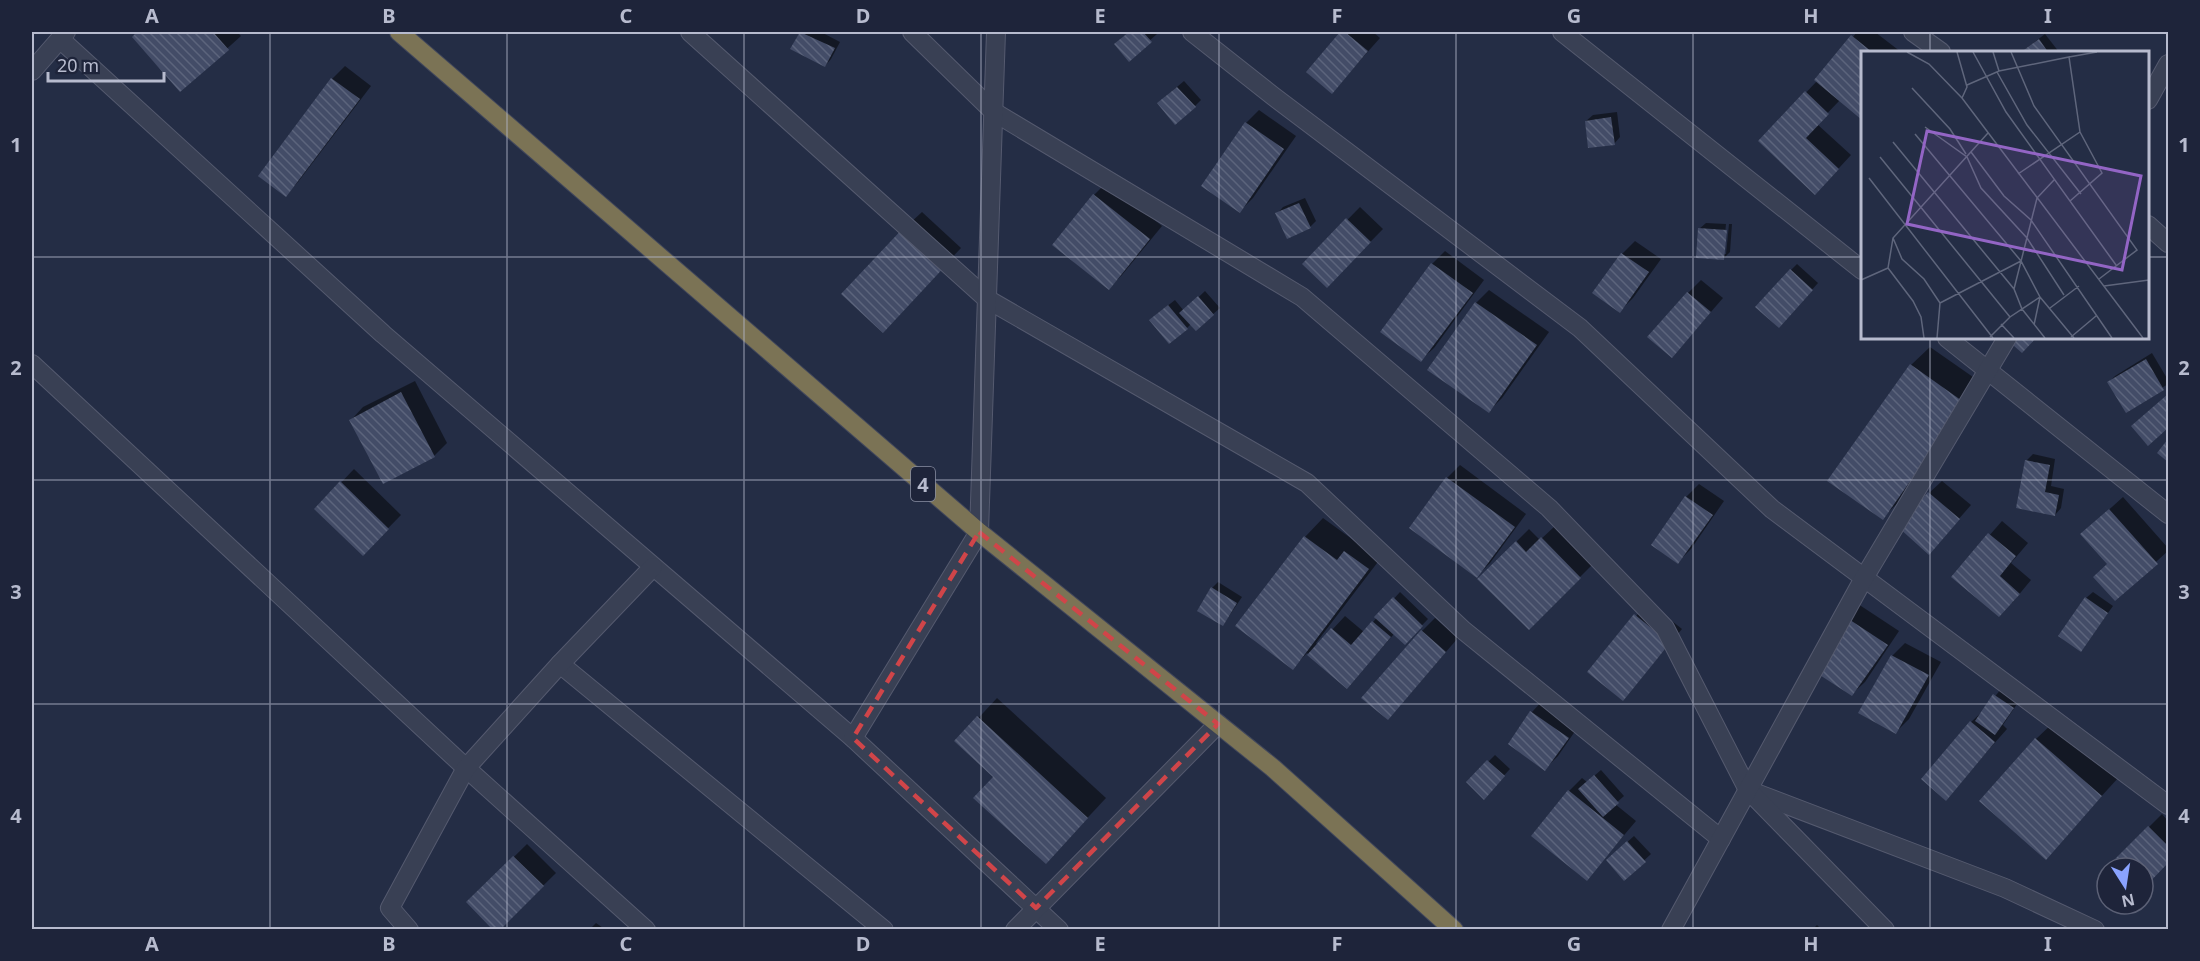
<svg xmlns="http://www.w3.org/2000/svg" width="2200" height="961" viewBox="0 0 2200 961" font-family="'Noto Sans',sans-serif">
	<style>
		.shadow { fill: #0007 }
		.building { fill: url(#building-back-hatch) }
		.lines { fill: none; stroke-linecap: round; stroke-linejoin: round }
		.minor-casing { stroke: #555a6f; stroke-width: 20 }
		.highway-casing { stroke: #41475c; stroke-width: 20 }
		.minor { stroke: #394054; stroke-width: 18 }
		.highway { stroke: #7b7355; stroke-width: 18 }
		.marked { fill: none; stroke: #d04549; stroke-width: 4.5; stroke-dasharray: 12 8; stroke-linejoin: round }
		.grid { fill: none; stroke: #b7bbce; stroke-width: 1.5; stroke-opacity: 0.55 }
		.labels { text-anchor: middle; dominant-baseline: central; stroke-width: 5; stroke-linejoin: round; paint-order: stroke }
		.shield { fill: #1e243a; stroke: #898ea2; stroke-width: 1.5 }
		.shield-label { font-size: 20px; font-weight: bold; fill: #b7bbce }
		.inset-road { fill: none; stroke: #5f667c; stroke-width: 1.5 }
		.view { fill: #9365c5; fill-opacity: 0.15; stroke: #9365c5; stroke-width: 3 }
		.inset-edge { fill: none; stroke: #b7bbce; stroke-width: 3 }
		.neatline { fill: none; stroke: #b7bbce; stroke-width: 2 }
		.grid-label { font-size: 20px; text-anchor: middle; font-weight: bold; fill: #b7bbce }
	</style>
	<defs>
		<pattern id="building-back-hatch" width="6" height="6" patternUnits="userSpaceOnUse" patternTransform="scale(1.5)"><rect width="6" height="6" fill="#434c67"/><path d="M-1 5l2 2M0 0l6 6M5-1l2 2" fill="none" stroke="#5c647c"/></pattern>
	</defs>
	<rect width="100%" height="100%" fill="#242d45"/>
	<g class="shadow">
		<path d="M139,32H237L241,36L181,90L134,37Z"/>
		<path d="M802,32H821L840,42L831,59L825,66L792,49Z"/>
		<path d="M1130,32H1154L1157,34L1129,59L1122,38Z"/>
		<path d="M1342,32H1373L1380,38L1332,92L1308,71Z"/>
		<path d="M1857,32H1875L1901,52H1862V118L1840,100L1817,124L1851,155L1828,180L1760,141L1817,81Z"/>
		<path d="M2045,34L2059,52H2022L2024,50Z"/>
		<path d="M345,66L371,86L298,182L286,195L332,79Z"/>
		<path d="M1184,81L1201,100L1195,106L1165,97Z"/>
		<path d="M1259,110L1296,136L1253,198L1240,211L1246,123Z"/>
		<path d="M1617,112L1620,137L1614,144L1586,121L1593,115Z"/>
		<path d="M1107,182L1162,226L1122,275L1109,288L1054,245L1094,195Z"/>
		<path d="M1305,198L1316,221L1310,227L1277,214L1283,207Z"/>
		<path d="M1360,207L1383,229L1327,286L1304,264Z"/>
		<path d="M922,212L961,248L895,318L909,224Z"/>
		<path d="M1706,223L1726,224L1723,254H1726L1729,224H1732L1730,252L1723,259L1699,229Z"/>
		<path d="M1635,241L1661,259L1633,298L1620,311L1594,293L1622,254Z"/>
		<path d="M1445,251L1484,280L1434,348L1421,360L1382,332L1432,264Z"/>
		<path d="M1797,264L1818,283L1785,320L1791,270Z"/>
		<path d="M1701,280L1723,298L1684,343L1688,293Z"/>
		<path d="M1489,290L1549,332L1502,398L1489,411L1476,303Z"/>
		<path d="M1205,291L1220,308L1196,329L1191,324L1187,328L1157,314L1175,300L1184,311Z"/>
		<path d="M1930,347L1983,384L1901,500L1882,518L1911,365Z"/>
		<path d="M2152,353L2168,380V384L2126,411L2109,382L2115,376Z"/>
		<path d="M415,381L447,443L434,456L351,420L363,407Z"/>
		<path d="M2033,454L2055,459L2051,486L2064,489L2061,508L2055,515L2026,461Z"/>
		<path d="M1460,465L1526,514L1490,563L1477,576L1447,478Z"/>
		<path d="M354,469L401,515L363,554L316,509Z"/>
		<path d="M1942,481L1971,505L1929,553V493Z"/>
		<path d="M1699,484L1724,501L1691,549L1678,562L1653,545L1686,497Z"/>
		<path d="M2123,497L2168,548V551L2115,599L2109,564L2082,534Z"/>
		<path d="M1323,518L1356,542L1364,533L1387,550L1316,643L1318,645L1345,616L1364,632L1400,592L1428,619L1405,643L1394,634L1347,687L1307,653L1293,668L1305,537Z"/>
		<path d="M2002,521L2028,543L2011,563L2031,580L2012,603L1953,577Z"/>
		<path d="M1555,526L1593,564L1529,628L1479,579L1529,529L1540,540Z"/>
		<path d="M1218,582L1242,597L1223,625L1212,588Z"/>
		<path d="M2093,592L2113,606L2081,650L2086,598Z"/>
		<path d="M1648,602L1682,629L1623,699L1589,672Z"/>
		<path d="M1855,602L1899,631L1865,682L1852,694L1808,665Z"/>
		<path d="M1435,618L1458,638L1400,705L1422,631Z"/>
		<path d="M1905,643L1941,662L1909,719L1896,732L1892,656Z"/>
		<path d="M2001,689L2019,701L2003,725L2007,729L1946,798L1971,722L1984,710Z"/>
		<path d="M997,698L1106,798L1064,843L957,741Z"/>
		<path d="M1544,699L1580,724L1558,756L1545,769L1532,712Z"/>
		<path d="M2055,721L2119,777L2046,857L2036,739Z"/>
		<path d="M1495,755L1510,769L1484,797L1468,782Z"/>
		<path d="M1601,770L1624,796L1615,804L1636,821L1587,879L1533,836L1569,791L1582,778L1587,782Z"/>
		<path d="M2162,814L2168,821V861L2143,886V868H2123L2115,861Z"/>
		<path d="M1634,836L1651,854L1624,879L1614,854Z"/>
		<path d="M527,844L556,873L498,930L468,902Z"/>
		<path d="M596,923L606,930H589Z"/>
		<path d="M1817,925L1822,930H1812Z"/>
	</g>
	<g class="building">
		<path d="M137,32H213L229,50L180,92L132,37Z"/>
		<path d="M800,32L835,48L825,67L790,49Z"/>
		<path d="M1129,32H1143L1152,42L1129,62L1114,44Z"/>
		<path d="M1340,32H1345L1368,51L1332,94L1306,72Z"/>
		<path d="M1851,35L1872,52H1862V120L1814,80Z"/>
		<path d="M2039,39L2048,52H2021Z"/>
		<path d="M331,78L360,99L286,197L258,176Z"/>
		<path d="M1177,87L1196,107L1175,125L1157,103Z"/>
		<path d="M1805,91L1829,114L1806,138L1839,169L1815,195L1758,141Z"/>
		<path d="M1611,117L1615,145L1588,148L1585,121Z"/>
		<path d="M1245,122L1284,149L1240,213L1201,186Z"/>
		<path d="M1093,194L1150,239L1109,290L1052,245Z"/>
		<path d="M1299,203L1311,228L1287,239L1275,213Z"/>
		<path d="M1346,218L1371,242L1327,288L1302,264Z"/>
		<path d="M908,223L949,262L883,333L841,294Z"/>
		<path d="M1698,228L1727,230L1724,260L1696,258Z"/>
		<path d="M1621,253L1649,272L1620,313L1592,293Z"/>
		<path d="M1431,263L1473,293L1421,362L1380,332Z"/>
		<path d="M1790,269L1813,290L1779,328L1755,307Z"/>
		<path d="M1687,292L1711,312L1672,358L1647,337Z"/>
		<path d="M1198,296L1214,315L1196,331L1179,313Z"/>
		<path d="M1475,302L1537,345L1489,413L1427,370Z"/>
		<path d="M1168,305L1188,329L1169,344L1149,320Z"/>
		<path d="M2005,338H2036L2022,353Z"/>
		<path d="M2146,359L2164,390L2126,413L2107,382Z"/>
		<path d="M1910,364L1965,403L1883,520L1827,481Z"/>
		<path d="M401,392L435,457L383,484L349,420Z"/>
		<path d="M2168,394V428L2148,446L2131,426Z"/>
		<path d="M2168,439V462L2157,453Z"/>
		<path d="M2025,460L2050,465L2045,492L2059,495L2055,516L2016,508Z"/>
		<path d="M1446,477L1515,527L1477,578L1409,528Z"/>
		<path d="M340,481L389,529L363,556L314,509Z"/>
		<path d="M1928,492L1960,519L1929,555L1898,527Z"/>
		<path d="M1685,496L1713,515L1678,564L1651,545Z"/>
		<path d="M2109,509L2158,564L2115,601L2093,577L2107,564L2080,534Z"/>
		<path d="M1988,533L2016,556L2000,576L2020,594L1999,617L1951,577Z"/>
		<path d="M1304,536L1337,560L1344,551L1369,569L1293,670L1235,626Z"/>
		<path d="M1541,537L1581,578L1529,630L1477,579L1516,541L1526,552Z"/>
		<path d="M1211,587L1237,603L1223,626L1197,611Z"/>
		<path d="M1393,597L1423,626L1405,645L1374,617Z"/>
		<path d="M2085,597L2108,613L2081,652L2058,636Z"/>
		<path d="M1634,614L1670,643L1623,701L1587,672Z"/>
		<path d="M1841,614L1888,645L1852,696L1806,666Z"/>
		<path d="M1372,621L1391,637L1347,689L1307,655L1331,628L1351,645Z"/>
		<path d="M1421,630L1446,652L1388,720L1361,698Z"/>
		<path d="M1891,655L1929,675L1896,734L1858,713Z"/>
		<path d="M1993,694L2014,708L1995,735L1975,721Z"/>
		<path d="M1530,711L1569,738L1545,771L1508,744Z"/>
		<path d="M977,716L1088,818L1046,864L973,798L993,777L954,741Z"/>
		<path d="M1970,721L1995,742L1946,801L1921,779Z"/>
		<path d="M2035,738L2102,796L2046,860L1979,801Z"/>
		<path d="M1487,760L1505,776L1484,800L1466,782Z"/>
		<path d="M1594,775L1619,803L1603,817L1578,789Z"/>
		<path d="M1568,790L1624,835L1587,881L1531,836Z"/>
		<path d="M2148,826L2168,846V863L2143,889V868H2121L2113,861Z"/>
		<path d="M1627,841L1646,862L1624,881L1606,860Z"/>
		<path d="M513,856L544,886L500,930H493L466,902Z"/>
	</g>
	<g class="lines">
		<g class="minor-casing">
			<g id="minor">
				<path d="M690,32L987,299L1307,483L1463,630L1721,839"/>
				<path d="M912,32L994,112L1302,297L1549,508L1665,628L1748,790L2005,888L2095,930"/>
				<path d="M1192,32L1273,96L1580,328L1772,509L2168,805"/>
				<path d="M1562,32L1862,270"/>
				<path d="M1913,32L1941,52"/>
				<path d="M60,39L383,334L853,738L1059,930"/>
				<path d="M32,71L66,32"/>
				<path d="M2148,100L2168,64"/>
				<path d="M2148,225L2168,243"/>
				<path d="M1947,338L2168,514"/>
				<path d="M32,364L466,768L646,930"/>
				<path d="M560,664L884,930"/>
				<path d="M853,738L979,532L996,32"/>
				<path d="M1752,794L1885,930"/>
				<path d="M409,930L390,908L466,768L560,664L653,567"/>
				<path d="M1015,930L1218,724"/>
				<path d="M1671,930L1864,578L2007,338"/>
			</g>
		</g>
		<g class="highway-casing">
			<path id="highway" d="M399,32L979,532L1273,768L1454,930"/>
		</g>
		<use href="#minor" class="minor"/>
		<use href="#highway" class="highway"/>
	</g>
	<path class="marked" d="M979,532L1218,724L1036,908L853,738Z"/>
	<path class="grid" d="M270,32V930M507,32V930M744,32V930M981,32V930M1219,32V930M1456,32V930M1693,32V930M1930,32V52M32,257H1862M2148,257H2168M1930,338V930M32,480H2168M32,704H2168"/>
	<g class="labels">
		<rect class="shield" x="911" y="467" width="24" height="34" rx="4.5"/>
		<g class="shield-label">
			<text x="923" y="484">4</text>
		</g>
	</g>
	<g transform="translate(1861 51)">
		<rect width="288" height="288" fill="#242d45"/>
		<path class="inset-road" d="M46,1L68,13L101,47L282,287M96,1L106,36L101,47M112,1L145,61L255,214M132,1L138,20M150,1L173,55L276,199L238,228M208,6L236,1M136,21L166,74L220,143M106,34L138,20L208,6L219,81M51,37L89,78L105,103M64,76L106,106L120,137L166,187L203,244M54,83L160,210L179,246L173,274M32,91L153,238L161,258L184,287M110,101L143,145L170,169L251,287M19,106L149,266M157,123L219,81L241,122L209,150M8,127L132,287M32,187L41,208L63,228L79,252L76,287M0,229L27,217M243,235L288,229M153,238L176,147L193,129M79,252L160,210M189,257L218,235M140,273L153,287M129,286L149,266L179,246L213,287M210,286L235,265M63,287L60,266L52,250L27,217L32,187L127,82"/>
		<path class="view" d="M66,80L280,125L261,219L46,173Z"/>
		<rect width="288" height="288" class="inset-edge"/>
	</g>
	<rect width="2200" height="961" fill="none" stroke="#1e243a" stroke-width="66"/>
	<g transform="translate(2125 886) rotate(168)"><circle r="28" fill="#1e243a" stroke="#5b6075" stroke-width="1.5"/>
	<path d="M0-4.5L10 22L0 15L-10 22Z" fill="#8aa3ff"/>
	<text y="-9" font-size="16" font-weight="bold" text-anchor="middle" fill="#b7bbce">N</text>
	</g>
	<path d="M48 72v9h116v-9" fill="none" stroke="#b7bbce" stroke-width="3"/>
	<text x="57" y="72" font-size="18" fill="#b7bbce" stroke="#1e243a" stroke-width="4.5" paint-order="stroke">20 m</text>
	<rect x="33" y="33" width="2134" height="895" class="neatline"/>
	<g class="grid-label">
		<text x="152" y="23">A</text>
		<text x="389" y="23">B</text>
		<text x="626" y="23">C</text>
		<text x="863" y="23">D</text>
		<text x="1100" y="23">E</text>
		<text x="1337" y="23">F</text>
		<text x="1574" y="23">G</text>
		<text x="1811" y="23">H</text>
		<text x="2048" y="23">I</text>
		<text x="16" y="152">1</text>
		<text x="2184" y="152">1</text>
		<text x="16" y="375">2</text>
		<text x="2184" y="375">2</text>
		<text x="16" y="599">3</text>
		<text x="2184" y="599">3</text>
		<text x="16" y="823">4</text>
		<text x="2184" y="823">4</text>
		<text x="152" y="951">A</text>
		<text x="389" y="951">B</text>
		<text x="626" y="951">C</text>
		<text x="863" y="951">D</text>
		<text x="1100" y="951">E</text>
		<text x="1337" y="951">F</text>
		<text x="1574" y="951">G</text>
		<text x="1811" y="951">H</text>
		<text x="2048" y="951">I</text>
	</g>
</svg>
